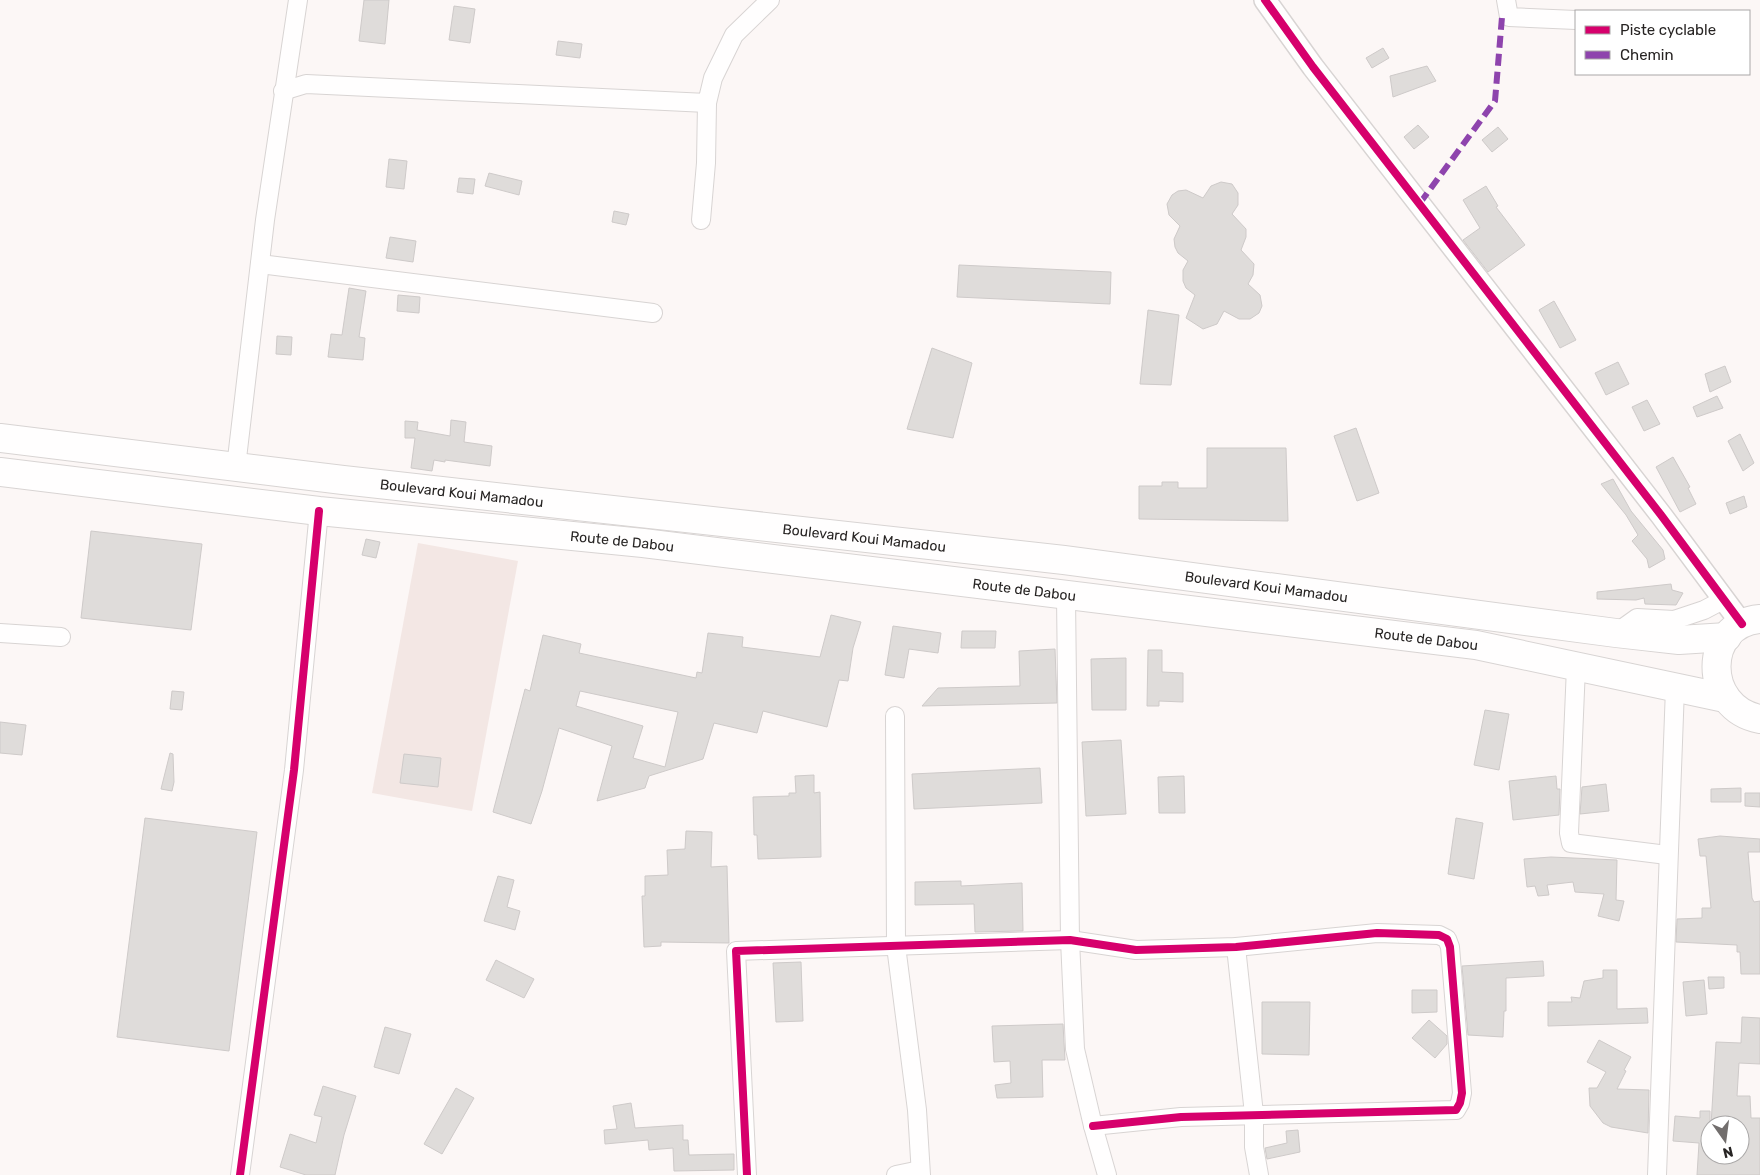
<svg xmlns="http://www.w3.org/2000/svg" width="1760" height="1175" viewBox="0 0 1760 1175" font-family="Rubik,sans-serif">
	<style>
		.built { fill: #f3e7e4 }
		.building { fill: #dfdcda; stroke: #cecac9; fill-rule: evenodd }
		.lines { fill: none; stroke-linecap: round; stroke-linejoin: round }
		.minor-casing { stroke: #d8d4d3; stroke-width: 20 }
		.tertiary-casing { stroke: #d8d4d3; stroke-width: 24 }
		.primary-casing { stroke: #d8d4d3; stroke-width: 30 }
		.minor { stroke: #fffefe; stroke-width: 18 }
		.tertiary { stroke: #fffefe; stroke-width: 21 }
		.primary { stroke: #fffefe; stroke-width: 28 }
		.quiet { stroke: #8e44ad; stroke-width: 6; stroke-dasharray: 12 6; stroke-linecap: butt }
		.cycleway-casing { stroke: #fff; stroke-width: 11 }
		.cycleway { stroke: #d6006c; stroke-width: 8 }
		.labels { text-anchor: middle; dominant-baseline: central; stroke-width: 5; stroke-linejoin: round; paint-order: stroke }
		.street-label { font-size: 14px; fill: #272423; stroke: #fff }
	</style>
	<rect width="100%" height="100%" fill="#fcf7f6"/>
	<path class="built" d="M418,543L518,561L472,811L372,793Z"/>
	<g class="building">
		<path d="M364,0H389L385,44L359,41Z"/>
		<path d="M454,6L475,9L470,43L449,40Z"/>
		<path d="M558,41L582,44L580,58L556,55Z"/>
		<path d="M1383,48L1389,58L1372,68L1366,58Z"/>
		<path d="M1427,66L1436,81L1393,97L1390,76Z"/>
		<path d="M1418,125L1429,137L1414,149L1404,137Z"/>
		<path d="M1498,127L1508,139L1492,152L1482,140Z"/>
		<path d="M389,159L407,161L404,189L386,187Z"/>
		<path d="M489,173L522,181L519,195L485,186Z"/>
		<path d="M459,178L475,179L473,194L457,192Z"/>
		<path d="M1221,182L1232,184L1238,193V205L1232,214L1246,229V237L1241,250L1254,264L1253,275L1248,284L1260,295L1262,306L1259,313L1250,319H1239L1224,311L1217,324L1203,329L1186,318L1195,295L1186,288L1183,281V270L1188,261L1178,253L1175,247L1174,239L1180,226L1169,215L1167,204L1172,195L1178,191L1186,190L1203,198L1211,186Z"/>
		<path d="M1486,186L1498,206L1496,207L1525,245L1488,272L1463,240L1480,228L1463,200Z"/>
		<path d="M614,211L629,214L626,225L612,222Z"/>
		<path d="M390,237L416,241L413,262L386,258Z"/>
		<path d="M959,265L1111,272L1110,304L957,297Z"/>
		<path d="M349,288L366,291L359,337L365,338L363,360L328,357L331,334L342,335Z"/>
		<path d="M398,295L420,297L419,313L397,311Z"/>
		<path d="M1554,301L1576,340L1560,348L1539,310Z"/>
		<path d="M1148,310L1179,315L1171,385L1140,384Z"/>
		<path d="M277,336L292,337L291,355L276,354Z"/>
		<path d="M932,348L972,363L953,438L907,429Z"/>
		<path d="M1618,362L1629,384L1606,395L1595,373Z"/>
		<path d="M1725,366L1731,382L1710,392L1705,374Z"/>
		<path d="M1717,396L1723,408L1697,417L1693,407Z"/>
		<path d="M1647,400L1660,424L1644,431L1632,407Z"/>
		<path d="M451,420L466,422L464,442L492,446L490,466L445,460V462L434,460L432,471L411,468L415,438H405V421L418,422L417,430L450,436Z"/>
		<path d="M1356,428L1379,493L1357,501L1334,436Z"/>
		<path d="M1740,434L1754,463L1743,471L1728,441Z"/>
		<path d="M1207,448H1286L1288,521L1139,519V486H1162V482H1178V488H1207Z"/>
		<path d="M1673,457L1690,487L1688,488L1696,504L1680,512L1656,467Z"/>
		<path d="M1613,479L1631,511L1663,550L1665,559L1649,568L1647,559L1632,541L1638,535L1626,515L1601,484Z"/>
		<path d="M1744,496L1747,507L1730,514L1726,503Z"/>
		<path d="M91,531L202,544L191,630L81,618Z"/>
		<path d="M366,539L380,542L376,558L362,555Z"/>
		<path d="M1671,584L1672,590L1683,593L1676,605L1645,604L1644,598L1636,600L1597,599V592Z"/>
		<path d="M831,615L861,622L853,648L848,681L839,680L827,727L763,711L757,733L714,723L703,759L649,776L645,788L597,801L612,746L559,728L542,791L531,824L493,812L525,689L530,691L543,635L581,644L579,653L696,678L697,672L702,673L708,633L743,637L742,647L820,657ZM580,691L678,712L665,767L633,758L643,726L576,706Z"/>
		<path d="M893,626L941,633L938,653L909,649L904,678L885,675Z"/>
		<path d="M962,631H996L995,648H961Z"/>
		<path d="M1055,649L1057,703L922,706L938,688L1020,686L1019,651Z"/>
		<path d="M1148,650H1162V672L1183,673V702L1159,701V706H1147Z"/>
		<path d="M1126,658V710H1092L1091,659Z"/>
		<path d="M172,691L184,692L182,710L170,709Z"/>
		<path d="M1485,710L1509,714L1499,770L1474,765Z"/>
		<path d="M0,722L26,725L22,755L0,753Z"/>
		<path d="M1121,740L1126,814L1086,816L1082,742Z"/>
		<path d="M170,753L173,754L174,782L172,791L161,789Z"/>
		<path d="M404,754L441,758L438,787L400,783Z"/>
		<path d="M1040,768L1042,803L914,809L912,774Z"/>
		<path d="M814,775V793L820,792L821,857L758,859L757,835H754L753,797L789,796V793H796L795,776Z"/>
		<path d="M1184,776L1185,813H1159L1158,777Z"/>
		<path d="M1556,776L1557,789H1560L1559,815L1513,820L1509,781Z"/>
		<path d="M1606,784L1609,811L1580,814L1582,787Z"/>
		<path d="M1741,788V802H1711V789Z"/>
		<path d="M1745,793H1760V807L1745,806Z"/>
		<path d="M145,818L257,832L229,1051L117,1037Z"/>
		<path d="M1456,818L1483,823L1474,879L1448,874Z"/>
		<path d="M686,831L712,832L711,867L727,866L729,943L661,942V946L644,947L642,896H645V876L668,875L667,850L685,849Z"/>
		<path d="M1720,836L1760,839V852H1748L1752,898L1754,902L1760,901V974H1741L1740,952H1737V945L1676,942L1677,919L1702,918V908H1711L1706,856H1700L1698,839Z"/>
		<path d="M1551,857L1617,860L1616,900L1624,901L1619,921L1598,916L1604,894L1575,892L1573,882L1547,885L1549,895L1538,896L1535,886L1527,887L1524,859Z"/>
		<path d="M498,876L514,880L507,907L520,911L515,930L484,921Z"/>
		<path d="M961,881V886L1022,883L1023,931L975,932L974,904L915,905V882Z"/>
		<path d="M496,960L534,979L524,998L486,980Z"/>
		<path d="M1543,961L1544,976L1506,978V1011H1504L1503,1037L1468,1035L1462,966Z"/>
		<path d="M801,962L803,1021L776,1022L773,963Z"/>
		<path d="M1603,970H1617V1009L1647,1008L1648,1023L1548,1026V1002H1572L1571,997L1580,998L1584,981L1603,978Z"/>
		<path d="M1708,977H1724V988L1709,989Z"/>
		<path d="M1704,980L1707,1014L1686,1016L1683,982Z"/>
		<path d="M1412,990H1437V1012L1412,1013Z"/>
		<path d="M1262,1002H1310L1309,1055L1262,1054Z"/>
		<path d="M1742,1017L1760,1018V1064L1739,1063L1737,1096H1750L1751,1118H1760V1175H1697L1699,1143L1673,1141L1675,1116L1700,1118V1111H1710V1155H1740V1125H1711L1716,1042L1741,1043Z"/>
		<path d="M1429,1020L1447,1036V1044L1435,1058L1412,1038Z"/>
		<path d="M1063,1024L1065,1060H1042L1043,1097L997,1098L995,1085L1011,1083L1010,1061L994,1062L992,1026Z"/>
		<path d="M385,1027L411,1034L399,1074L374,1067Z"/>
		<path d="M1599,1040L1631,1057L1624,1070L1626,1071L1617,1089L1649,1090L1648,1133L1611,1127L1603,1123L1590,1106L1589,1088H1597L1606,1072L1587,1062Z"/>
		<path d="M323,1086L356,1096L344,1135L335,1175H306L280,1167L290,1134L316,1143L322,1117L314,1115Z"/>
		<path d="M456,1088L474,1098L442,1154L424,1144Z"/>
		<path d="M631,1103L635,1128L683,1125V1140H688L689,1155L734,1154V1170L674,1171L673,1148L649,1150L648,1140L605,1144L604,1130L617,1129L613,1106Z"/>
		<path d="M1298,1130L1300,1152L1267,1159L1265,1148L1287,1143L1286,1131Z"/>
	</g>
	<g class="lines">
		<g class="minor-casing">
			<g id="minor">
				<path d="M1506,0L1509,17L1576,20"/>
				<path d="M283,91L306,84L707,103L713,78L734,35L770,0"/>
				<path d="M701,220L706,163L707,103"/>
				<path d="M260,264L653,313"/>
				<path d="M236,467L265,220L298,0"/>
				<path d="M1066,597L1070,940L1075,1049L1093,1126L1107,1175"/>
				<path d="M0,633L61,637"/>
				<path d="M1616,633L1637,618L1674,620L1704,610L1723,600"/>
				<path d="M1576,667L1569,833L1571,843L1667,855"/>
				<path d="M895,716L896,946L917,1110L921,1175"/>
				<path d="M1236,947L1254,1114V1147L1259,1175"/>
				<path d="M240,1175L294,770L319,511"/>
				<path d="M747,1175L736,951L1070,940L1136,950L1236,947L1377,933L1439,935L1447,939L1450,947L1462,1093L1460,1103L1456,1110L1181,1117L1093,1126"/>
				<path d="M896,1175L920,1170"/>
				<path d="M1657,1175L1675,688"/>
			</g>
		</g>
		<g class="tertiary-casing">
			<path id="tertiary" d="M1265,0L1313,67L1661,515L1742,624"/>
		</g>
		<g class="primary-casing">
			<g id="primary">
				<path id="s1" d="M0,438L343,480L1064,560L1616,633L1679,640L1727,637"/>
				<path id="s2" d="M0,472L319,511L643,543L1476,645L1725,698"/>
				<path d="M1760,619C1702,624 1702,708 1760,719"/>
			</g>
		</g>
		<use href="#minor" class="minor"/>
		<use href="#tertiary" class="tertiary"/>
		<use href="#primary" class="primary"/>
		<path class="quiet" d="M1420,203L1495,101L1502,17"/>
		<g class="cycleway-casing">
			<g id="cycleway">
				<path d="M1265,0L1313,67L1661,515L1742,624"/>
				<path d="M240,1175L294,770L319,511"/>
				<path d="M747,1175L736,951L1070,940L1136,950L1236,947L1377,933L1439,935L1447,939L1450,947L1462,1093L1460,1103L1456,1110L1181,1117L1093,1126"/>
			</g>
		</g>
		<use href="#cycleway" class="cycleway"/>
	</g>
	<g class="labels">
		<g class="street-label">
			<text stroke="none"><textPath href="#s1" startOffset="465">Boulevard Koui Mamadou</textPath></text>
			<text stroke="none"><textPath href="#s1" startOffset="870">Boulevard Koui Mamadou</textPath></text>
			<text stroke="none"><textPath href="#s2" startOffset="626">Route de Dabou</textPath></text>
			<text stroke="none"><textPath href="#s1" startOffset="1275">Boulevard Koui Mamadou</textPath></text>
			<text stroke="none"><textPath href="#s2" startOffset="1031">Route de Dabou</textPath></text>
			<text stroke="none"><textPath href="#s2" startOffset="1436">Route de Dabou</textPath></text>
		</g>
	</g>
	<rect x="1575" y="10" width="175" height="65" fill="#ffffff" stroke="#a9a7a7"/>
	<rect x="1585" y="26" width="25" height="8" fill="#d6006c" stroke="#a9a7a7"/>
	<text x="1620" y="35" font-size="15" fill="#272423">Piste cyclable</text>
	<rect x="1585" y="51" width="25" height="8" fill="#8e44ad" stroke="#a9a7a7"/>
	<text x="1620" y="60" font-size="15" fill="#272423">Chemin</text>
	<g transform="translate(1725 1140) rotate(166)"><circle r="24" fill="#ffffff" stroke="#a9a7a7"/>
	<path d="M0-4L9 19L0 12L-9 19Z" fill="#726e6d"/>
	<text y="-8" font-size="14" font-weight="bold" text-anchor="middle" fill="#272423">N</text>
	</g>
</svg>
